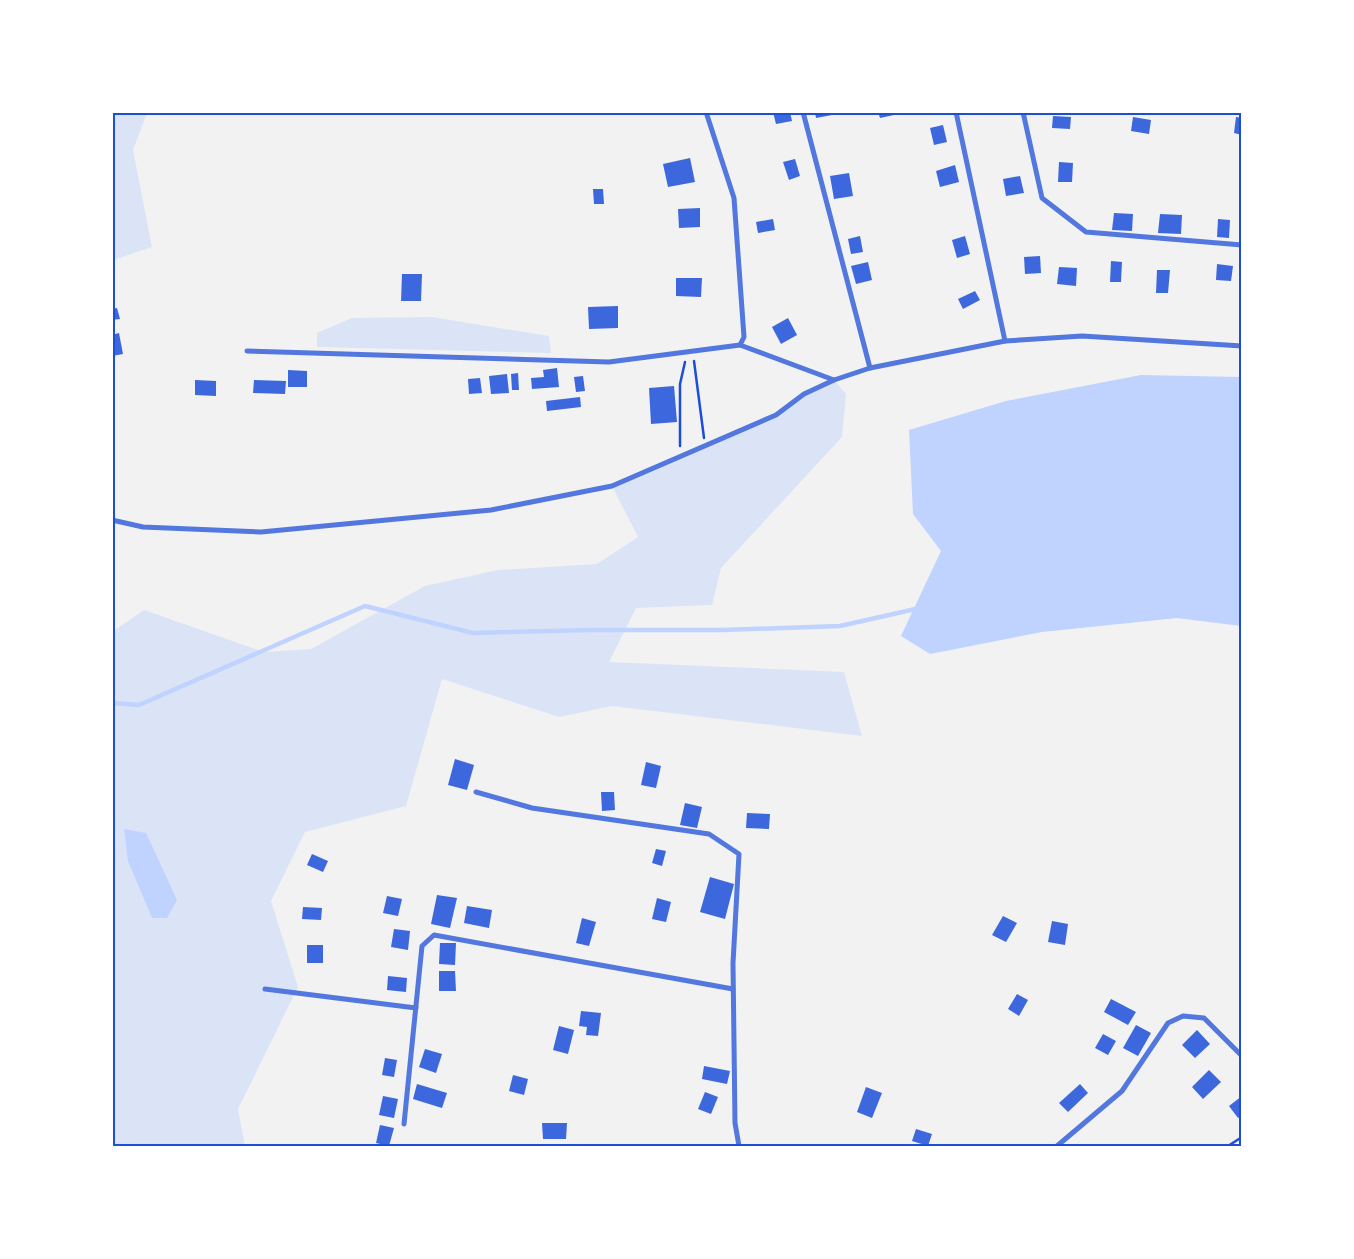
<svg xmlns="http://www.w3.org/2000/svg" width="1354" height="1259" viewBox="0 0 1354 1259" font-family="'IBM Plex Sans',sans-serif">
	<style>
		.green { fill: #dbe4f7 }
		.water { fill: #bfd3fe }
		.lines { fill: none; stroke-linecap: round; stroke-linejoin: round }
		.stream { stroke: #bfd3fe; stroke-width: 4.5 }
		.building { fill: #3d67dc }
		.path { stroke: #1d4ed8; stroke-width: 2.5 }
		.minor { stroke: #5277de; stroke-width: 5 }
		.neatline { fill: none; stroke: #1d4ed8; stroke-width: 2 }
	</style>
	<rect width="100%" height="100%" fill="#f2f2f2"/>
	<g class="green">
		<path d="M112,113H147L133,150L152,247L113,260Z"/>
		<path d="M432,317L549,336L551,353L317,347V333L352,318Z"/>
		<path d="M834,380L846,394L842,437L721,568L712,605L636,608L609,662L844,672L862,736L612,706L559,717L442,679L406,806L305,832L271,901L298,987L238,1109L245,1146H113L112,632L144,610L264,652L311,649L425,586L498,570L597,564L638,537L612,486L776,415L804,394Z"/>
	</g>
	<g class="water">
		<path d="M1141,375L1241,377V626L1177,618L1042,632L930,654L901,636L941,551L913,514L909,430L1006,401Z"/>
		<path d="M124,829L146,833L177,900L167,918H152L128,861Z"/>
	</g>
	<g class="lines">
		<path class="stream" d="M112,703L139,705L365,606L473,633L588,630H723L840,626L920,608"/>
	</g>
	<g class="building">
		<path d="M773,112H790L792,121L776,124Z"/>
		<path d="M815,112H831L832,115L816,118Z"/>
		<path d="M878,112H893L894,115L880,118Z"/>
		<path d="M1053,116L1071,117L1070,129L1052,128Z"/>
		<path d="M1133,117L1151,120L1149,134L1131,131Z"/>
		<path d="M1236,117L1242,118V135L1234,133Z"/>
		<path d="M943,125L947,142L934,145L930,128Z"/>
		<path d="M690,158L695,182L668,187L663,164Z"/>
		<path d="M795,159L800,176L789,180L783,162Z"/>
		<path d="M1059,162L1073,163L1072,182H1058Z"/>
		<path d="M955,165L959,182L940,187L936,171Z"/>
		<path d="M849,173L853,196L834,199L830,176Z"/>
		<path d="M1020,176L1024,193L1006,196L1003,179Z"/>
		<path d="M593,189H603L604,204H594Z"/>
		<path d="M700,208V227L679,228L678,209Z"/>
		<path d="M1114,213L1133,214L1132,231L1112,230Z"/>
		<path d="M1160,214L1182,215L1181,234L1158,233Z"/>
		<path d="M773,219L775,230L758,233L756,222Z"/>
		<path d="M1218,219L1230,220L1229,238L1217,237Z"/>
		<path d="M860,236L863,252L851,254L848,239Z"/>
		<path d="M965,236L970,254L957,258L952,240Z"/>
		<path d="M1040,256L1041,273L1025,274L1024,257Z"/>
		<path d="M1111,261L1122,262L1121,282H1110Z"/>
		<path d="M868,262L872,280L856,284L851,266Z"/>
		<path d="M1217,264L1233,266L1231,281L1216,280Z"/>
		<path d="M1059,267L1077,268L1076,286L1057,284Z"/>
		<path d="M1157,270H1170L1168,293H1156Z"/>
		<path d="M402,274H422L421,301H401Z"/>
		<path d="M676,278H702L701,297L676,296Z"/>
		<path d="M975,291L980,300L963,309L958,299Z"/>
		<path d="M618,306V328L589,329L588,307Z"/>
		<path d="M117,308L120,319L112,320V309Z"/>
		<path d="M788,318L797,335L781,344L772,327Z"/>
		<path d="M119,333L123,354L112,356V335Z"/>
		<path d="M557,368L559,387L532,389L531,378L544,377L543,370Z"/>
		<path d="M288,370L307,371V387H288Z"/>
		<path d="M518,373L519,390H512L511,374Z"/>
		<path d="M507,374L509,393L491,394L489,376Z"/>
		<path d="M583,376L585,391L576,392L574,377Z"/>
		<path d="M480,378L482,393L469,394L468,379Z"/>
		<path d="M195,380L216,381V396L195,395Z"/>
		<path d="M254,380L286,381L285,394L253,393Z"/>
		<path d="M674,386L677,422L651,424L649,388Z"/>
		<path d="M580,397L581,407L547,411L546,401Z"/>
		<path d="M455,759L474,765L467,790L448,785Z"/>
		<path d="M646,762L661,766L656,788L641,785Z"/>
		<path d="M601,792H614L615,810L602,811Z"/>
		<path d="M685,803L702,807L697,828L680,825Z"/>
		<path d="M747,813L770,814L769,829L746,828Z"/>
		<path d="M656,849L666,851L662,866L652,863Z"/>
		<path d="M312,854L328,861L323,872L307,865Z"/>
		<path d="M710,877L734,884L725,919L700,912Z"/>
		<path d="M437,895L457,898L450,928L431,924Z"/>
		<path d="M387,896L402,899L398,916L383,913Z"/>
		<path d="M657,898L671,902L666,922L652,919Z"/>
		<path d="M467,906L492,910L489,928L464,923Z"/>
		<path d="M303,907L322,908L321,920L302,919Z"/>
		<path d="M1003,916L1017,923L1006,942L992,935Z"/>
		<path d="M582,918L596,922L589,946L576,943Z"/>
		<path d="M1052,921L1068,924L1065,945L1048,942Z"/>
		<path d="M394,929L410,931L408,950L391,947Z"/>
		<path d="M440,943H456L455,965L439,964Z"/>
		<rect x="307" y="945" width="16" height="18"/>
		<path d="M439,971H455L456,991H439Z"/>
		<path d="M388,976L407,978L406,992L387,990Z"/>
		<path d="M1017,994L1028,1000L1019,1016L1008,1009Z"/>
		<path d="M1111,999L1136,1012L1128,1025L1104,1012Z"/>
		<path d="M581,1011L601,1013L598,1036L586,1035L587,1027L579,1026Z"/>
		<path d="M1136,1025L1151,1033L1138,1056L1123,1048Z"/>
		<path d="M559,1026L574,1030L568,1054L553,1050Z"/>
		<path d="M1197,1030L1210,1044L1195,1058L1182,1045Z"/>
		<path d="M1103,1034L1116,1041L1108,1055L1095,1048Z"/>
		<path d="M425,1049L442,1054L436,1073L419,1067Z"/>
		<path d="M385,1058L397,1060L394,1077L382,1075Z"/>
		<path d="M704,1066L730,1071L727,1084L702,1079Z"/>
		<path d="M1209,1070L1221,1082L1203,1099L1192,1087Z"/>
		<path d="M513,1075L528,1079L524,1095L509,1091Z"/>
		<path d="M417,1084L447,1093L442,1108L413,1099Z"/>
		<path d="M1080,1084L1088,1093L1068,1112L1059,1103Z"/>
		<path d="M866,1087L882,1093L872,1118L857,1112Z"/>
		<path d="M705,1092L718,1097L711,1114L698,1109Z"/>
		<path d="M383,1096L398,1099L394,1118L379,1115Z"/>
		<path d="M1242,1096V1116L1238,1118L1229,1106Z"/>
		<path d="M542,1123H567L566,1139H543Z"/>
		<path d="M380,1125L394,1128L389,1146L376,1143Z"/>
		<path d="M916,1129L932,1134L928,1146L912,1141Z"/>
	</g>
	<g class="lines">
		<g class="path">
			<path d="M694,361L704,438"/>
			<path d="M680,446V384L685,362"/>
			<path d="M1228,1146L1242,1137"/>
		</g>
		<g class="minor">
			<path d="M706,112L734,198L744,337L740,345L834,380L870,368L1005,341L1082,336L1242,346"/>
			<path d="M803,112L870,368"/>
			<path d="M956,112L1005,341"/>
			<path d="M1023,112L1042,198L1086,232L1242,245"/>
			<path d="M247,351L609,362L740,345"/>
			<path d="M112,520L143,527L261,532L491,510L612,486L776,415L804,394L834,380"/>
			<path d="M476,792L532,808L709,834L739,854L733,963L735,1123L739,1146"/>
			<path d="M265,989L416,1008"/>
			<path d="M404,1124L422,946L434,935L733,989"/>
			<path d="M1057,1146L1122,1091L1168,1023L1183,1016L1204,1018L1242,1056"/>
		</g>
	</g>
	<rect width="1354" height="1259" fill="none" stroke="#ffffff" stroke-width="228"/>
	<rect x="114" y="114" width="1126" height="1031" class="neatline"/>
</svg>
